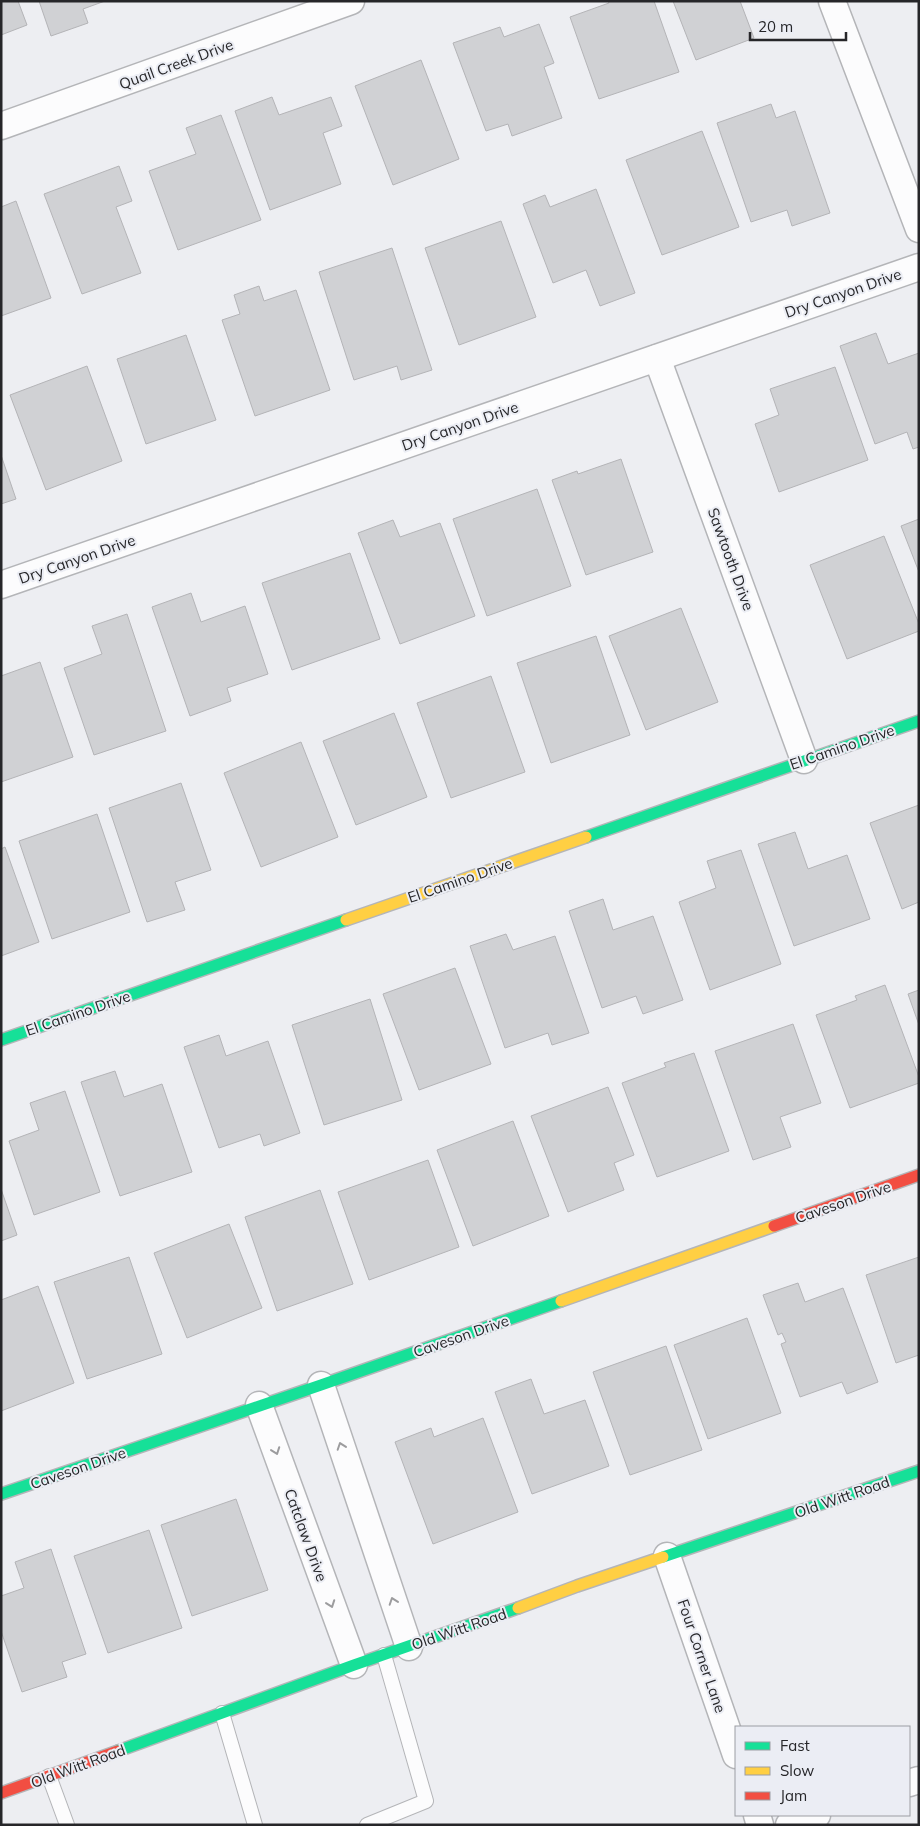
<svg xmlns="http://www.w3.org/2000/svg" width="920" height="1826" viewBox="0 0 920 1826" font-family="Mulish,sans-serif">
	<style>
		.building { fill: #d0d1d4; stroke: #b4b4b7 }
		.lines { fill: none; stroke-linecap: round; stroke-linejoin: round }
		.lane-casing { stroke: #b4b5b8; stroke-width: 16 }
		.street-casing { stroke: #b4b5b8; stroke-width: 29 }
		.fast-casing { stroke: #b4b5b8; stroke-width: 14 }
		.slow-casing { stroke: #b4b5b8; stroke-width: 14 }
		.jam-casing { stroke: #b4b5b8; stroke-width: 14 }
		.lane { stroke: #fcfcfd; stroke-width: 14 }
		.street { stroke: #fcfcfd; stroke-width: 26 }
		.fast { stroke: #16e098; stroke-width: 11 }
		.slow { stroke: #ffcf43; stroke-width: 11 }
		.jam { stroke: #f24e42; stroke-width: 11 }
		.oneway { stroke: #9c9c9e }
		.labels { text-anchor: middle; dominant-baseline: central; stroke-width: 4; stroke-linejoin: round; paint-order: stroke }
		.street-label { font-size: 15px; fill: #262629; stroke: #ebedf4 }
	</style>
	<rect width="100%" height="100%" fill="#edeef2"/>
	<g class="building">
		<path d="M1,1H18L27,25L1,35Z"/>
		<path d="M39,1H105L83,9L88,23L51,36Z"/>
		<path d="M608,1H654L679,72L599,99L570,17L609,3Z"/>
		<path d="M673,1H740L754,38L696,60Z"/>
		<path d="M539,24L554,63L544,67L562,118L512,136L508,124L486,131L453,43L500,27L504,37Z"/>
		<path d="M421,60L459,159L393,185L355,86Z"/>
		<path d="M272,97L279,115L331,97L342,126L323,133L341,184L270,210L235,111Z"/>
		<path d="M771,104L776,118L795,111L830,213L792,226L787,210L751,222L717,123Z"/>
		<path d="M221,115L261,220L178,250L149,171L196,154L186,128Z"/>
		<path d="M702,131L739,227L662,255L626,160Z"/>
		<path d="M119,166L132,201L116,207L141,273L82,294L44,194Z"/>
		<path d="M596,189L635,293L600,306L586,270L553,283L523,204L545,195L550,207Z"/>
		<path d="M16,201L51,298L1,316V207Z"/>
		<path d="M501,221L536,317L459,345L425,248Z"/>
		<path d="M392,248L432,370L401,380L397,366L354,380L319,272Z"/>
		<path d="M259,286L264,301L296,290L330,390L255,416L222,320L240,314L234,295Z"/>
		<path d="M876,333L888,364L919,353V447L913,449L907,432L875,444L840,346Z"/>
		<path d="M186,335L216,420L146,444L117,359Z"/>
		<path d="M87,366L122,461L46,490L10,395Z"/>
		<path d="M835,367L868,460L779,492L755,424L779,415L770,389Z"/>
		<path d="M1,455L16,499L1,504Z"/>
		<path d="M621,459L653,552L586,575L552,480L577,471L578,474Z"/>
		<path d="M537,489L571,586L487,616L453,519Z"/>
		<path d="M919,519V572L901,526Z"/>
		<path d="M393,520L400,537L440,523L475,616L400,644L358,533Z"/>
		<path d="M884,536L919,624V631L847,659L810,565Z"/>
		<path d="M350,553L380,639L292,670L262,583Z"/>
		<path d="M191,593L201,622L245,606L268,674L227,688L231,701L190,716L152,607Z"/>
		<path d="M681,608L718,702L646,730L609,636Z"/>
		<path d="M127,614L166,731L94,755L64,668L102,654L92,626Z"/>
		<path d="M596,636L630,735L551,763L517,663Z"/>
		<path d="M40,662L73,757L1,782V676Z"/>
		<path d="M491,676L525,772L451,798L417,703Z"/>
		<path d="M394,713L427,797L356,825L323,741Z"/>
		<path d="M301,742L338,837L261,867L224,773Z"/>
		<path d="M181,783L211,870L175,882L185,910L147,922L109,808Z"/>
		<path d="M919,805V902L902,909L870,823Z"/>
		<path d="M97,814L130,912L52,939L19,841Z"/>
		<path d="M795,832L808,869L847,855L870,919L794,946L758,844Z"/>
		<path d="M5,847L39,942L1,956V849Z"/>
		<path d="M741,850L781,964L710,990L679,902L716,888L707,861Z"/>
		<path d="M603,899L613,930L653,916L683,1000L643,1014L636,996L602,1008L569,911Z"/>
		<path d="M506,934L513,950L555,936L589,1033L552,1045L548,1033L505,1048L470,946Z"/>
		<path d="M455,968L491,1064L419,1090L383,994Z"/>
		<path d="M885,985L919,1077V1083L850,1108L816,1015L857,1000L855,996Z"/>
		<path d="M919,990V1025L908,994Z"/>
		<path d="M370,999L402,1100L324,1125L292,1025Z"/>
		<path d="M793,1024L821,1103L780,1117L791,1147L753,1160L715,1051Z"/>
		<path d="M219,1035L226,1056L268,1041L300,1133L264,1146L260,1134L219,1148L184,1047Z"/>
		<path d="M694,1053L729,1151L657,1177L622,1083L666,1067L664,1063Z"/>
		<path d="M115,1071L124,1097L162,1084L192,1172L120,1196L81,1082Z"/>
		<path d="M608,1087L634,1155L614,1163L624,1190L568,1212L531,1116Z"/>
		<path d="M65,1091L100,1192L34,1215L9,1141L39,1130L30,1103Z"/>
		<path d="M513,1121L549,1216L473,1246L437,1150Z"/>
		<path d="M428,1160L459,1247L369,1280L338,1192Z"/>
		<path d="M1,1189L17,1235L1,1241Z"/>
		<path d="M320,1190L353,1284L277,1311L245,1217Z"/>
		<path d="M229,1224L262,1308L187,1338L154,1253Z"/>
		<path d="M129,1257L162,1354L87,1379L54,1282Z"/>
		<path d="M919,1257V1355L896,1363L866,1275Z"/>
		<path d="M798,1283L805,1302L843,1288L878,1382L847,1394L842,1382L800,1397L781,1344L786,1342L782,1333L778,1335L763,1295Z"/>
		<path d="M38,1286L74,1383L1,1411V1300Z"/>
		<path d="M747,1318L781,1413L708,1439L674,1345Z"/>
		<path d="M666,1346L702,1450L630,1475L593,1372Z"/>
		<path d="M531,1379L544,1414L585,1400L609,1466L532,1494L495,1392Z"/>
		<path d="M483,1418L518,1512L433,1544L395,1442L431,1428L434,1437Z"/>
		<path d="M236,1499L268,1590L192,1616L161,1525Z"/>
		<path d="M149,1530L182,1628L108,1653L74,1556Z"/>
		<path d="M51,1549L86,1654L62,1662L67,1677L22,1692L1,1631V1596L24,1588L15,1562Z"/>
	</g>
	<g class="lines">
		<g class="lane-casing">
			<g id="lane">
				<path d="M222,1713L255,1825"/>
				<path d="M49,1776L67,1825"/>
				<path d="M367,1825L426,1801L384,1655"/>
			</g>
		</g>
		<g class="street-casing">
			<g id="street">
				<path d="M832,1L919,229"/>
				<path d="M1,126L351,1"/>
				<path d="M657,358L804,760"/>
				<path d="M1,585L919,267"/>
				<path d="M321,1385L409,1647"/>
				<path d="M259,1405L354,1665"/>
				<path d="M667,1556L736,1755"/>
				<path d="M909,1783L919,1780"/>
				<path d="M757,1815L760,1825"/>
				<path d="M789,1825L817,1815"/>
			</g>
		</g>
		<g class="fast-casing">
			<g id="fast">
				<path d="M586,837L919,721"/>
				<path d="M1,1040L346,920"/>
				<path d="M1,1494L321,1385L561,1301"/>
				<path d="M663,1557L919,1471"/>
				<path d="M118,1751L354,1665L518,1608"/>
			</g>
		</g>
		<g class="slow-casing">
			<g id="slow">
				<path d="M346,920L586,837"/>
				<path d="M561,1301L774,1226"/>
				<path d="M518,1608L577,1586L663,1557"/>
			</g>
		</g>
		<g class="jam-casing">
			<g id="jam">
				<path d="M774,1226L919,1175"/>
				<path d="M1,1793L118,1751"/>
			</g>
		</g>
		<use href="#lane" class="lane"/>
		<use href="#street" class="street"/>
		<use href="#fast" class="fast"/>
		<use href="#slow" class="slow"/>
		<use href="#jam" class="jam"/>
	</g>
	<defs><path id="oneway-chevron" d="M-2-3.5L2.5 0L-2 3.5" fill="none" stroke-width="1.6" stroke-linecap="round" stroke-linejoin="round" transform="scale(1.25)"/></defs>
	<g class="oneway">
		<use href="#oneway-chevron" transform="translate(341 1446) rotate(-109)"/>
		<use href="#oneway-chevron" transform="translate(276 1451) rotate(70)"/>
		<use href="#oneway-chevron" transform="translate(393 1601) rotate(-109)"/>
		<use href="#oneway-chevron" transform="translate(331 1604) rotate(70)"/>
	</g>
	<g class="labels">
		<g class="street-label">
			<text transform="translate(176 64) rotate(-20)">Quail Creek Drive</text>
			<text transform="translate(843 293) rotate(-19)">Dry Canyon Drive</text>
			<text transform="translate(460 426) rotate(-19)">Dry Canyon Drive</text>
			<text transform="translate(77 559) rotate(-19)">Dry Canyon Drive</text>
			<text transform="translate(731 559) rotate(70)">Sawtooth Drive</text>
			<text transform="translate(842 747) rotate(-19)">El Camino Drive</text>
			<text transform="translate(460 880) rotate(-19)">El Camino Drive</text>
			<text transform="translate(78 1013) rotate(-19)">El Camino Drive</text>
			<text transform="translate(843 1202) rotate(-19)">Caveson Drive</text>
			<text transform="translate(461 1336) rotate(-19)">Caveson Drive</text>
			<text transform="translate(78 1468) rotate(-19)">Caveson Drive</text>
			<text transform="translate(842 1497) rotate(-19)">Old Witt Road</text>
			<text transform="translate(306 1535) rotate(70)">Catclaw Drive</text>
			<text transform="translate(459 1629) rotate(-19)">Old Witt Road</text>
			<text transform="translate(702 1656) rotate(71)">Four Corner Lane</text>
			<text transform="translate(78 1766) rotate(-20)">Old Witt Road</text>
		</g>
	</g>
	<rect width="920" height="1826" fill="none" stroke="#262629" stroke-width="5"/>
	<rect x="735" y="1726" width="175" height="90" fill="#ebedf4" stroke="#9c9da3"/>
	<rect x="745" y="1742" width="25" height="8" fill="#16e098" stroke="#9c9da3"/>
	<text x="780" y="1751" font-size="15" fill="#262629">Fast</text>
	<rect x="745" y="1767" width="25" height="8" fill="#ffcf43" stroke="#9c9da3"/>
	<text x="780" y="1776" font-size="15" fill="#262629">Slow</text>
	<rect x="745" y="1792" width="25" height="8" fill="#f24e42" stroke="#9c9da3"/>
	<text x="780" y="1801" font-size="15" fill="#262629">Jam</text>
	<path d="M750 32v8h96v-8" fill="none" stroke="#262629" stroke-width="2.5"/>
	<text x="758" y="32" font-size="15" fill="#262629" stroke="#ebedf4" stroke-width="4" paint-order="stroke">20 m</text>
</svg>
